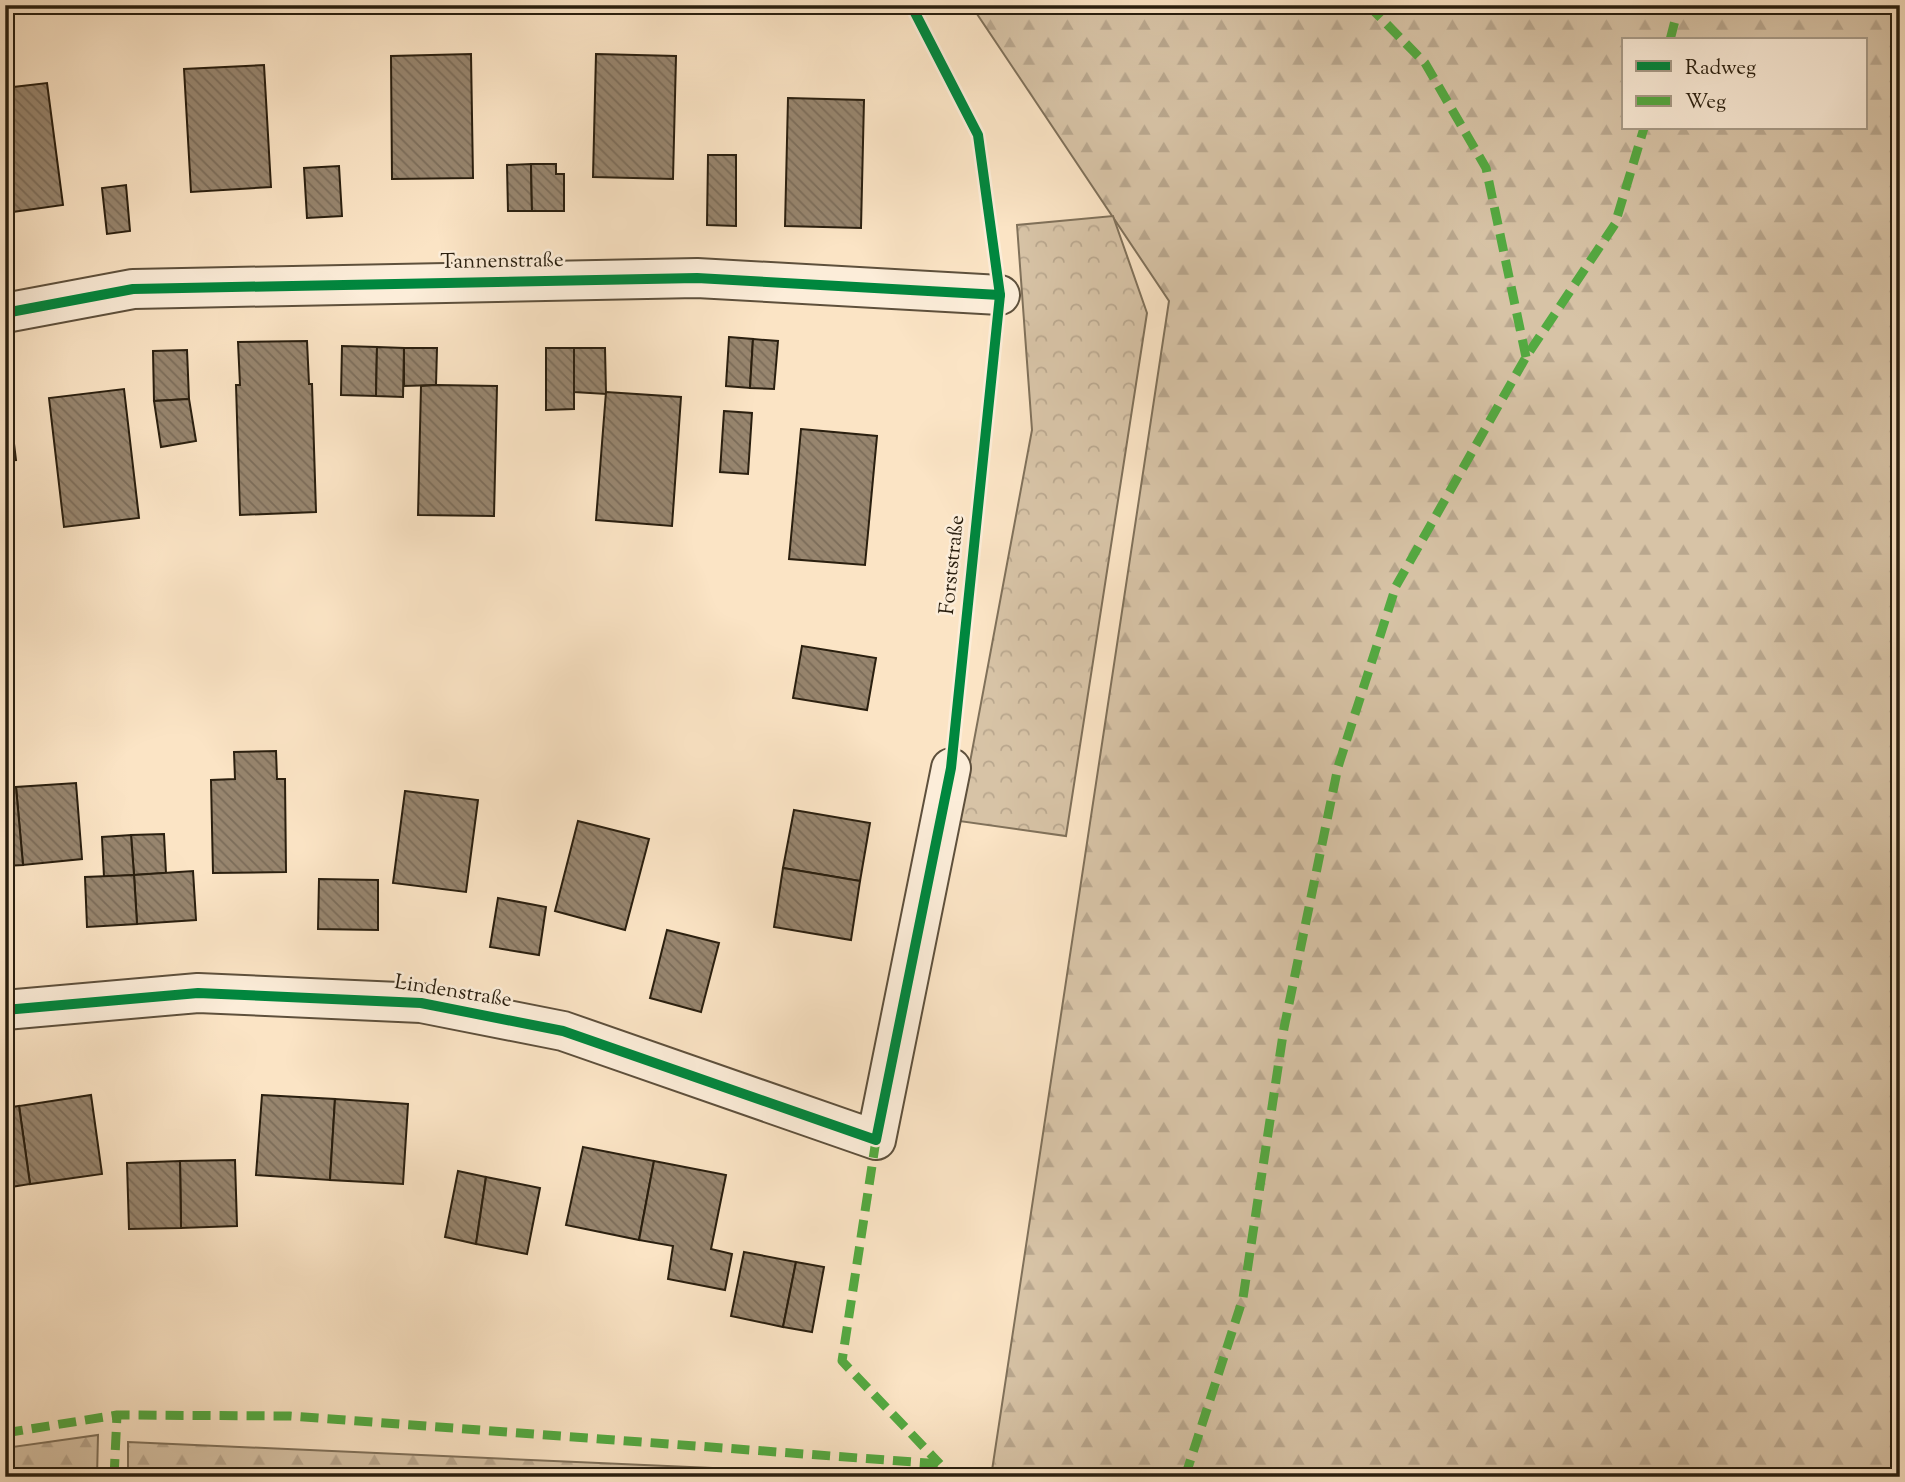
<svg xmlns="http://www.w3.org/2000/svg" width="1905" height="1482" viewBox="0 0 1905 1482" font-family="'Sorts Mill Goudy',serif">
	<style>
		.forest { fill: url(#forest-firs); stroke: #80715a; stroke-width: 2; fill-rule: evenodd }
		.park { fill: url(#park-crowns); stroke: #80715a; stroke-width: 2 }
		.building { fill: url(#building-back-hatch); stroke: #2a1f0f; stroke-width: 2 }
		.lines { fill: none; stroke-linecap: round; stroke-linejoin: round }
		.minor-casing { stroke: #5e503c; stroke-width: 42 }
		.minor { stroke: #fcedd9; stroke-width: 38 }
		.quiet { stroke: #53aa41; stroke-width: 9; stroke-dasharray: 18 9; stroke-linecap: butt }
		.cycleway-casing { stroke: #fcedd9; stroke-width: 15 }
		.cycleway { stroke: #00873e; stroke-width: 10 }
		.labels { text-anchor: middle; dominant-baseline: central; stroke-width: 5; stroke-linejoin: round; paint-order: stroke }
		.street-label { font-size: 21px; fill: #2a1f0f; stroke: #fcedd9 }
	</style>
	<defs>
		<pattern id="forest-firs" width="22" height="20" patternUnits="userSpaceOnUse" patternTransform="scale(1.75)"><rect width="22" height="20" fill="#d7c3a6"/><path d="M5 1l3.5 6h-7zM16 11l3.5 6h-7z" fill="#b9a78e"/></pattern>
		<pattern id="park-crowns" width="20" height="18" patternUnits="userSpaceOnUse" patternTransform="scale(1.75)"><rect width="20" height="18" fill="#d7c3a6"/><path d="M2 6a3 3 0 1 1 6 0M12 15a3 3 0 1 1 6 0" fill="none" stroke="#b9a78e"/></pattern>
		<pattern id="building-back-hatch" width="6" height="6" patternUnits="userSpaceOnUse" patternTransform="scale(1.75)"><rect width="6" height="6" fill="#97856e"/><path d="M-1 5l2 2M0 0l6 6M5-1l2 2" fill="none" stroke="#7b6c59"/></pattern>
	</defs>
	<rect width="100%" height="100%" fill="#fbe4c5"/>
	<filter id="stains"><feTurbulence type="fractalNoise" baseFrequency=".00286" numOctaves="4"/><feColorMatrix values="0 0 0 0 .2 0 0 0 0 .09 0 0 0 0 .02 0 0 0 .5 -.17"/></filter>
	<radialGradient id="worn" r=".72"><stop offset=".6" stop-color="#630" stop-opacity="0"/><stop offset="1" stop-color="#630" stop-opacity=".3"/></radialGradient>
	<g class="forest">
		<path d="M971,5H1900V1477H991L1169,301ZM1623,40H1865V128H1623Z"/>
		<path d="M98,1435L97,1477H5V1448Z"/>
		<path d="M128,1442L915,1477H128Z"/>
	</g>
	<path class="park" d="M1113,216L1147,313L1066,836L959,821L1032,430L1017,225Z"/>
	<g class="building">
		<path d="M471,54L473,178L392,179L391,56Z"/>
		<path d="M596,54L676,56L673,179L593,177Z"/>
		<path d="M264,65L271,187L191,192L184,69Z"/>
		<path d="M47,83L63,205L5,213V88Z"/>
		<path d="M788,98L864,100L861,228L785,226Z"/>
		<path d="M708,155H736V226L707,225Z"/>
		<path d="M531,164L532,211H508L507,165Z"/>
		<path d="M531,164H556V174H564V211H532Z"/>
		<path d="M339,166L342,216L307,218L304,168Z"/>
		<path d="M126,185L130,231L107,234L102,188Z"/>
		<path d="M729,337L753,339L750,388L726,386Z"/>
		<path d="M753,339L778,341L774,389L750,388Z"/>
		<path d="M307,341L309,384H312L316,512L240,515L236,385H240L238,342Z"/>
		<path d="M342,346L377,347L376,396L341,395Z"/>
		<path d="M377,347L404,348L403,397L376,396Z"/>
		<path d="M404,348H437L436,385L404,386Z"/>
		<path d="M546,348H574V409L546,410Z"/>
		<path d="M574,348H605L606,394L574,392Z"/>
		<path d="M187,350L189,399L154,401L153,351Z"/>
		<path d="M5,370L10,411H5Z"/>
		<path d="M436,385L497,386L494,516L418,515L421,386Z"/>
		<path d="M124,389L139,518L64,527L49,398Z"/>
		<path d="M606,392L681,397L672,526L596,520Z"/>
		<path d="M189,399L196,441L161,447L154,401Z"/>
		<path d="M5,411H10L16,460L5,461Z"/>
		<path d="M724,411L752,413L748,474L720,472Z"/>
		<path d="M801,429L877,436L865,565L789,559Z"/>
		<path d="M802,646L876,658L867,710L793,698Z"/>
		<path d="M276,751L277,779H285L286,872L213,873L211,780L235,779L234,752Z"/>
		<path d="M76,783L82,859L23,865L16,787Z"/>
		<path d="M16,787L23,865L5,866V788Z"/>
		<path d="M405,791L478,800L466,892L393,883Z"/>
		<path d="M794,810L870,823L860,881L783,868Z"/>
		<path d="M578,821L649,839L625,930L555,911Z"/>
		<path d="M164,834L166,873L134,875L131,835Z"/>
		<path d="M131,835L134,875L104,877L102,837Z"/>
		<path d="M783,868L860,881L851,940L774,927Z"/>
		<path d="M193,871L196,920L137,924L134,875Z"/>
		<path d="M134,875L137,924L87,927L85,877Z"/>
		<path d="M319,879L378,880V930L318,929Z"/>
		<path d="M498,898L546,907L539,955L490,947Z"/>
		<path d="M667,930L719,943L701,1012L650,998Z"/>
		<path d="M91,1095L102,1174L30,1184L19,1106Z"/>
		<path d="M262,1095L335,1099L330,1180L256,1175Z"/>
		<path d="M335,1099L408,1104L403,1184L330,1180Z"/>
		<path d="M19,1106L30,1184L5,1188V1108Z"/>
		<path d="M583,1147L654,1161L639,1240L566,1225Z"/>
		<path d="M235,1160L237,1226L181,1228L180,1161Z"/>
		<path d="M180,1161L181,1228L129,1229L127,1163Z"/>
		<path d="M654,1161L726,1175L711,1249L732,1254L725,1290L668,1279L673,1246L639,1240Z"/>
		<path d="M458,1171L486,1177L476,1244L445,1237Z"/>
		<path d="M486,1177L540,1188L527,1254L476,1244Z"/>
		<path d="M744,1252L796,1262L783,1327L731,1316Z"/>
		<path d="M796,1262L824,1267L812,1332L783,1327Z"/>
	</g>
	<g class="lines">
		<g class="minor-casing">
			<g id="minor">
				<path d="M5,313L133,289L697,278L1000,295"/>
				<path d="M5,1010L198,993L421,1003L563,1031L876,1140L951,768"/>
			</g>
		</g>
		<use href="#minor" class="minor"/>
		<g class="quiet">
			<path d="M1368,5L1425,63L1486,168L1526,357"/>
			<path d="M1670,40L1679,5"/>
			<path d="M876,1140L842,1361L940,1464"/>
			<path d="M5,1433L117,1415L290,1416L940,1464L950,1477"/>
			<path d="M114,1477L117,1415"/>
			<path d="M1185,1477L1243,1298L1284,1028L1338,767L1396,586L1526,357L1615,224L1644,128"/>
		</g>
		<g class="cycleway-casing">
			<g id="cycleway">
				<path d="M5,313L133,289L697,278L1000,295"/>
				<path d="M5,1010L198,993L421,1003L563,1031L876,1140L951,768L1000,295L978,135L911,5"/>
			</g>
		</g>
		<use href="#cycleway" class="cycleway"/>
	</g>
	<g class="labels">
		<g class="street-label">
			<text transform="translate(502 262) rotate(-1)">Tannenstraße</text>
			<text transform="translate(953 565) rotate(-84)">Forststraße</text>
			<text transform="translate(453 992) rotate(9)">Lindenstraße</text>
		</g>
	</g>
	<rect width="1905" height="1482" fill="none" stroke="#fbe4c5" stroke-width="28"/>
	<rect x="7" y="7" width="1891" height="1468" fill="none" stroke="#2a1f0f" stroke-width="3.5"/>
	<rect x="14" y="14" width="1877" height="1454" fill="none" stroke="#2a1f0f" stroke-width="2"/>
	<rect x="1622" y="38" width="245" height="91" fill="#fcedd9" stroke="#a89b88" stroke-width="2"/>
	<rect x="1636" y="61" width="35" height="10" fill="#00873e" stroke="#a89b88" stroke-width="2"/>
	<text x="1685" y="74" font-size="21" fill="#2a1f0f">Radweg</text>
	<rect x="1636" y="96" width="35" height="10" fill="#53aa41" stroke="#a89b88" stroke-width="2"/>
	<text x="1685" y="108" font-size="21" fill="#2a1f0f">Weg</text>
	<rect width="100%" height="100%" filter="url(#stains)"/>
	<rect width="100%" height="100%" fill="url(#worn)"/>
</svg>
